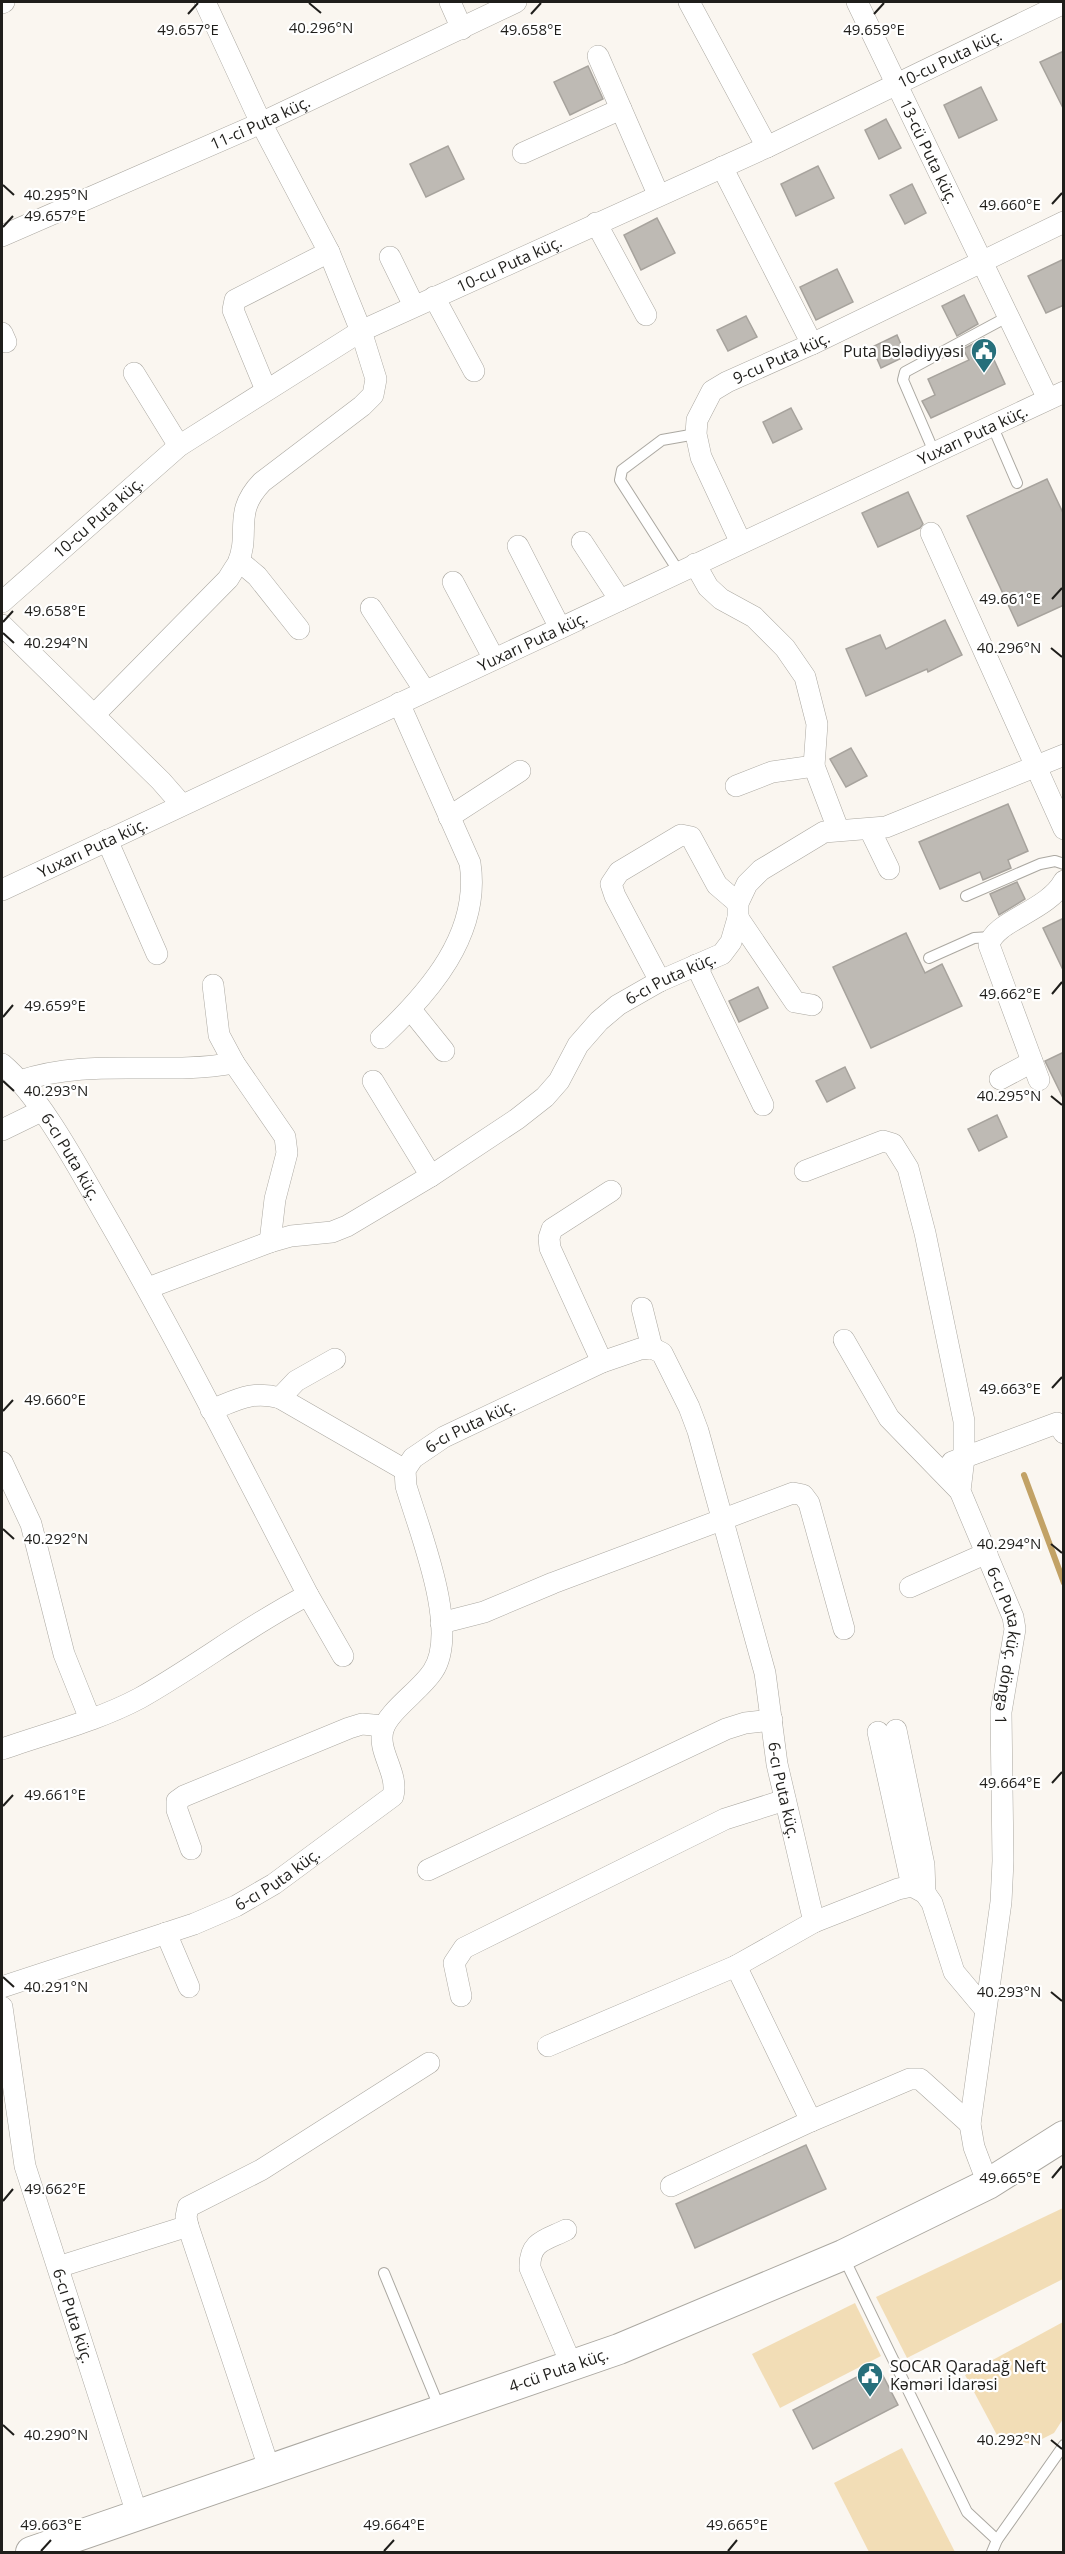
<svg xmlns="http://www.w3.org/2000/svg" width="1065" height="2554" viewBox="0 0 1065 2554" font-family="'Open Sans',sans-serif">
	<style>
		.green { fill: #f2ddb6 }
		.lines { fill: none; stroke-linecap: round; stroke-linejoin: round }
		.stream { stroke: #c2a266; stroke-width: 6 }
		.building { fill: #bebab4; stroke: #a7a39d; stroke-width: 1.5 }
		.lane-casing { stroke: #aba8a1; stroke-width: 12 }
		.street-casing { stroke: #aba8a1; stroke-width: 22 }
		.secondary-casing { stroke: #aba8a1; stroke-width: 32 }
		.lane { stroke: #fff; stroke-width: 10 }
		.street { stroke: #fff; stroke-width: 21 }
		.secondary { stroke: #fff; stroke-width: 30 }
		.ticks { fill: none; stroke: #1f1e1b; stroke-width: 2 }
		.labels { text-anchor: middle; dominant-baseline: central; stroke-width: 4.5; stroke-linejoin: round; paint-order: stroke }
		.street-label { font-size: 16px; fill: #1f1e1b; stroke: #fff }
		.poi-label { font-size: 16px; fill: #1f1e1b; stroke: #fff; text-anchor: end }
		.ticks-label { font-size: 15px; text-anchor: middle; fill: #1f1e1b; stroke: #fff; stroke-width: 4.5; stroke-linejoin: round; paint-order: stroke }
	</style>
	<rect width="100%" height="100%" fill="#faf6f0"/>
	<g class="green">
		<path d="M1063,2208V2279L907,2358L876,2297Z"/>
		<path d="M855,2303L881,2356L780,2408L752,2354Z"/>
		<path d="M1063,2322V2419L1054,2433L1032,2444L998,2437L965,2375Z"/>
		<path d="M902,2448L955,2552H869L834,2483Z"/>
	</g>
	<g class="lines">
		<path class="stream" d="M1024,1475L1064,1583"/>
	</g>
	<g class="building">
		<path d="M1064,51V110L1040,62Z"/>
		<path d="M588,66L603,99L570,115L554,82Z"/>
		<path d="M981,87L997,120L959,138L944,105Z"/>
		<path d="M886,119L901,148L879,159L865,130Z"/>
		<path d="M448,146L464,179L426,197L410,164Z"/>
		<path d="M818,166L834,198L796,216L781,184Z"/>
		<path d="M912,184L926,213L905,224L890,195Z"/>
		<path d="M657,218L675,253L641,270L624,235Z"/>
		<path d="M1064,259V305L1046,313L1028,276Z"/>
		<path d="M837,269L853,302L816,320L800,287Z"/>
		<path d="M964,295L978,324L957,336L942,306Z"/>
		<path d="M746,316L757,337L728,351L717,330Z"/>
		<path d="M897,335L906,356L881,368L872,347Z"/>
		<path d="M984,338L1005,384L931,418L922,401L935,395L928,379L969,360L963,349Z"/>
		<path d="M791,408L802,429L773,443L763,422Z"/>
		<path d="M1047,479L1064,515V605L1018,626L967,516Z"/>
		<path d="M908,492L923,524L920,528L878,547L862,513Z"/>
		<path d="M945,620L962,655L928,672L927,669L866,696L846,649L880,635L886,649Z"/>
		<path d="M851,748L867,776L846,787L830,759Z"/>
		<path d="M1008,804L1028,851L1008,860L1011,868L983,880L980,872L940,889L919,842Z"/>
		<path d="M1017,882L1025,899L999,915L990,894Z"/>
		<path d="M1064,918V972L1043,928Z"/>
		<path d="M906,933L925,973L942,964L962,1006L871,1048L833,967Z"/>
		<path d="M758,987L768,1008L739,1022L729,1001Z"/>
		<path d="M1064,1052V1100L1045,1061Z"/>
		<path d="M845,1067L855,1088L827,1102L816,1081Z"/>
		<path d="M997,1115L1007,1137L979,1151L968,1129Z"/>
		<path d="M806,2145L826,2189L695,2248L676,2204Z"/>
		<path d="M878,2366L898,2405L813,2449L793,2410Z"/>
	</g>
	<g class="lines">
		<g class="lane-casing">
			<g id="lane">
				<path d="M992,425L1017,483"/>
				<path d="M934,452L903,380L905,372L1009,316"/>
				<path d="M679,572L620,480L622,470L662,440L696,434"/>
				<path d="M966,896L1040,864L1055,861L1064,864"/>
				<path d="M929,958L974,938L991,937"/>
				<path d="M844,2258L967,2512L997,2540"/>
				<path d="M384,2273L440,2409"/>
				<path d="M992,2552L997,2540L1064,2445"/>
			</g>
		</g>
		<g class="street-casing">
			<g id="street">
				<path d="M450,2L462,29"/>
				<path d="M689,2L767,147"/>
				<path id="s1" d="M857,2L1048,399"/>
				<path d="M2,3L4,2"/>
				<path d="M598,56L658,194"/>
				<path d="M523,153L621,109"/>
				<path d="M722,167L812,344"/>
				<path d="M596,223L646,315"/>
				<path id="s2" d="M2,236L261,123L516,2"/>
				<path d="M390,257L414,306"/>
				<path d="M434,297L474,371"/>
				<path d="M2,333L6,342"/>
				<path d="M134,373L179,446"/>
				<path d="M266,390L233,310L235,300L329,252"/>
				<path d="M931,533L1064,829"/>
				<path d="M582,542L620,600"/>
				<path id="s3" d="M741,543L701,457L696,434L697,420L712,391L727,382L812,344L1064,222"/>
				<path d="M518,546L560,628"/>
				<path d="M239,561L257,576L299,629"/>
				<path d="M695,564L708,587L721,599L754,617L785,648L805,677L817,724L814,766L838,829"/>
				<path d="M453,582L494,659"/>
				<path id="s4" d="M2,602L179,446L361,331L767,147L1064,3"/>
				<path d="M371,608L425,691"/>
				<path d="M2,625L161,781L182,805"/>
				<path d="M94,715L228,579C231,574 235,568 238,563C251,532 232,513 262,482L362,406L373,395L376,379L361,331L329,252L261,123L205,2"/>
				<path d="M736,786L772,772L814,766"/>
				<path d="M449,817L520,771"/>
				<path d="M870,830L889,869"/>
				<path d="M107,840L157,954"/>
				<path id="s5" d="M2,890L1064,392"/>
				<path d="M738,918L795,1002L812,1005"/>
				<path d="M696,965L763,1105"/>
				<path d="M660,981L615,896L611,884L619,872L681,835L691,837L717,885L738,903"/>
				<path d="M213,985L219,1035L234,1063L285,1137L287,1153L275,1199L270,1242"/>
				<path d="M411,1010L444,1051"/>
				<path d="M381,1038C429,993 481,934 470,863L399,703"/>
				<path id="s6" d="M2,1064C41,1097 76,1164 102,1209C175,1335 241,1466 308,1595C249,1625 197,1666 140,1698C97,1721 47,1733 2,1749"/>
				<path d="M1000,1079L1032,1062"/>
				<path d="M1039,1080L989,945C994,921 1048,911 1064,881"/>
				<path d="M20,1081C90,1057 163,1076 234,1063"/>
				<path d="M373,1081L431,1176"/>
				<path d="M2,1130L41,1111"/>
				<path id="s7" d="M805,1171L883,1141L893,1144L908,1168L925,1233L964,1421V1458L960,1491L1013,1617L1015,1629L1001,1712L1003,1861L1001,1902L970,2124L974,2147L988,2184"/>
				<path id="s8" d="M148,1288L270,1242L291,1236L332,1232L347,1226L431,1176L517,1119L545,1097L559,1081L578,1045L599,1021L618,1005L660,981L722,954L731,942L738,918V903L747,884L761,870L824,832L886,827L1064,755"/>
				<path d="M642,1308L652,1348"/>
				<path d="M844,1340L889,1418L960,1491"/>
				<path d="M602,1362L550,1248L549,1238L552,1229L611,1191"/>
				<path d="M280,1398L296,1381L335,1359"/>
				<path d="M211,1410C237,1400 252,1390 280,1398L405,1470"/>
				<path d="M2,1462L31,1524L64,1654L90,1719"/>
				<path d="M952,1462L1057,1423L1064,1433"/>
				<path d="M910,1587L987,1553"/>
				<path d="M308,1595L343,1656"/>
				<path d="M441,1623L484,1612L553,1583L793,1493L803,1495L809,1503L844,1629"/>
				<path d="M896,1730L924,1865L925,1893"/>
				<path d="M878,1732L912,1886"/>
				<path d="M191,1849L177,1810V1801L184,1796L349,1728L362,1724L384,1726"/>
				<path d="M428,1870L726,1729L745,1723L772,1720"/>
				<path d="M166,1933L189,1987"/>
				<path d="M736,1966L811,2121"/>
				<path id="s9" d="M2,1987L194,1924L236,1906L274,1884L393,1796C399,1773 377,1752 383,1730C388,1711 421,1690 433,1671C460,1630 419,1530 406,1486L405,1470L413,1458L444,1437L602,1362L640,1349L652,1348L662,1353L689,1407L698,1431L765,1673L777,1764L814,1922"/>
				<path d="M461,1996L454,1963L464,1948L725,1819L785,1800"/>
				<path id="s10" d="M2,2007L25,2166L138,2517"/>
				<path d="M548,2046L736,1966L814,1922L898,1889L912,1886L925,1893L932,1903L954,1972L985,2009"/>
				<path d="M671,2186L811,2121L910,2079H920L970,2124"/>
				<path d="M566,2230C546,2240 529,2241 530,2268L572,2366"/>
				<path d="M58,2267L188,2226"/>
				<path d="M270,2471L188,2226L186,2217L188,2207L261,2170L429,2063"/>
			</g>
		</g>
		<g class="secondary-casing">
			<g id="secondary">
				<path id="s11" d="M31,2552L619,2349L843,2255L988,2184L1064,2136"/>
			</g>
		</g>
		<use href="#lane" class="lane"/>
		<use href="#street" class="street"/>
		<use href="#secondary" class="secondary"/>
	</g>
	<path class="ticks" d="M309,3L321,13M188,14L198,3M531,14L541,3M874,14L884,3M3,185L14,195M1052,204L1062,193M3,227L13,216M1052,599L1062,588M3,622L13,611M3,633L14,643M1051,648L1062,657M1052,994L1062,982M3,1017L13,1005M3,1081L14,1091M1051,1096L1062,1105M1052,1388L1062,1377M3,1411L13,1400M3,1529L14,1539M1051,1544L1062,1553M1052,1783L1062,1772M3,1806L13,1795M3,1977L14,1987M1051,1992L1062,2001M1052,2178L1062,2166M3,2201L13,2189M3,2425L14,2435M1051,2440L1062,2449M41,2551L51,2540M384,2551L394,2540M728,2551L737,2540"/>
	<defs>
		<g id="civic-pin" transform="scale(1.35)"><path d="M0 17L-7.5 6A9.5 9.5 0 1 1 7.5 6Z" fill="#276f7b" stroke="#fff"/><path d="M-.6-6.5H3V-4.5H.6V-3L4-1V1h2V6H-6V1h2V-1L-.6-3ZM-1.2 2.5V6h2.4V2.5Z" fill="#fff"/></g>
	</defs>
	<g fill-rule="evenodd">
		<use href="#civic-pin" x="984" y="351"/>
		<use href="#civic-pin" x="870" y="2375"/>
	</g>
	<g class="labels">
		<g class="street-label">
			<text stroke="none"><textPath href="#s4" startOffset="1100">10-cu Puta küç.</textPath></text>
			<text stroke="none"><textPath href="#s2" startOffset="282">11-ci Puta küç.</textPath></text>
			<text stroke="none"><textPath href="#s1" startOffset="166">13-cü Puta küç.</textPath></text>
			<text stroke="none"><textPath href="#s4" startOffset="614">10-cu Puta küç.</textPath></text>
			<text stroke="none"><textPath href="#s3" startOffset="242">9-cu Puta küç.</textPath></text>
			<text stroke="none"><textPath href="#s5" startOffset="1072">Yuxarı Puta küç.</textPath></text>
			<text stroke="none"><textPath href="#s4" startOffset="128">10-cu Puta küç.</textPath></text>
			<text stroke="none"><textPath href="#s5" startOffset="586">Yuxarı Puta küç.</textPath></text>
			<text stroke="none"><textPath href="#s5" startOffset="100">Yuxarı Puta küç.</textPath></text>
			<text stroke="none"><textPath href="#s8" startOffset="624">6-cı Puta küç.</textPath></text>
			<text stroke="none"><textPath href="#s6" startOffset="116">6-cı Puta küç.</textPath></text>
			<text stroke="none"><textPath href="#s9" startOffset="873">6-cı Puta küç.</textPath></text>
			<text stroke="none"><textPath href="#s7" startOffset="616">6-cı Puta küç. döngə 1</textPath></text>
			<text stroke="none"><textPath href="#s9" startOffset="1539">6-cı Puta küç.</textPath></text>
			<text stroke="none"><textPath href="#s9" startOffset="297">6-cı Puta küç.</textPath></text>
			<text stroke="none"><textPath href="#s10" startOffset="318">6-cı Puta küç.</textPath></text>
			<text stroke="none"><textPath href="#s11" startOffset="558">4-cü Puta küç.</textPath></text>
		</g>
		<g class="poi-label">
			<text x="964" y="351">Puta Bələdiyyəsi</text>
			<text x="890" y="2366" text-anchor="start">SOCAR Qaradağ Neft<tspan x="890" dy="18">Kəməri İdarəsi</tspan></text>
		</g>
	</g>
	<g class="ticks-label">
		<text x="321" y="33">40.296°N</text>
		<text x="188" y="35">49.657°E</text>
		<text x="531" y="35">49.658°E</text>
		<text x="874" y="35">49.659°E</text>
		<text x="56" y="200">40.295°N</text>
		<text x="1010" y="210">49.660°E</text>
		<text x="55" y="221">49.657°E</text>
		<text x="1010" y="604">49.661°E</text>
		<text x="55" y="616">49.658°E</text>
		<text x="56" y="648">40.294°N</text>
		<text x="1009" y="653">40.296°N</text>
		<text x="1010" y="999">49.662°E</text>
		<text x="55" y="1011">49.659°E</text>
		<text x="56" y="1096">40.293°N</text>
		<text x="1009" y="1101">40.295°N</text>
		<text x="1010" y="1394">49.663°E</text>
		<text x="55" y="1405">49.660°E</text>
		<text x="56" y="1544">40.292°N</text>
		<text x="1009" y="1549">40.294°N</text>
		<text x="1010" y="1788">49.664°E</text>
		<text x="55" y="1800">49.661°E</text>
		<text x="56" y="1992">40.291°N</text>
		<text x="1009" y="1997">40.293°N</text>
		<text x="1010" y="2183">49.665°E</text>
		<text x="55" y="2194">49.662°E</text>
		<text x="56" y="2440">40.290°N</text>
		<text x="1009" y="2445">40.292°N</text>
		<text x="51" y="2530">49.663°E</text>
		<text x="394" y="2530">49.664°E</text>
		<text x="737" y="2530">49.665°E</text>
	</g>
	<rect width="1065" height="2554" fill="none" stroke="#1f1e1b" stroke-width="6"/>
</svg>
